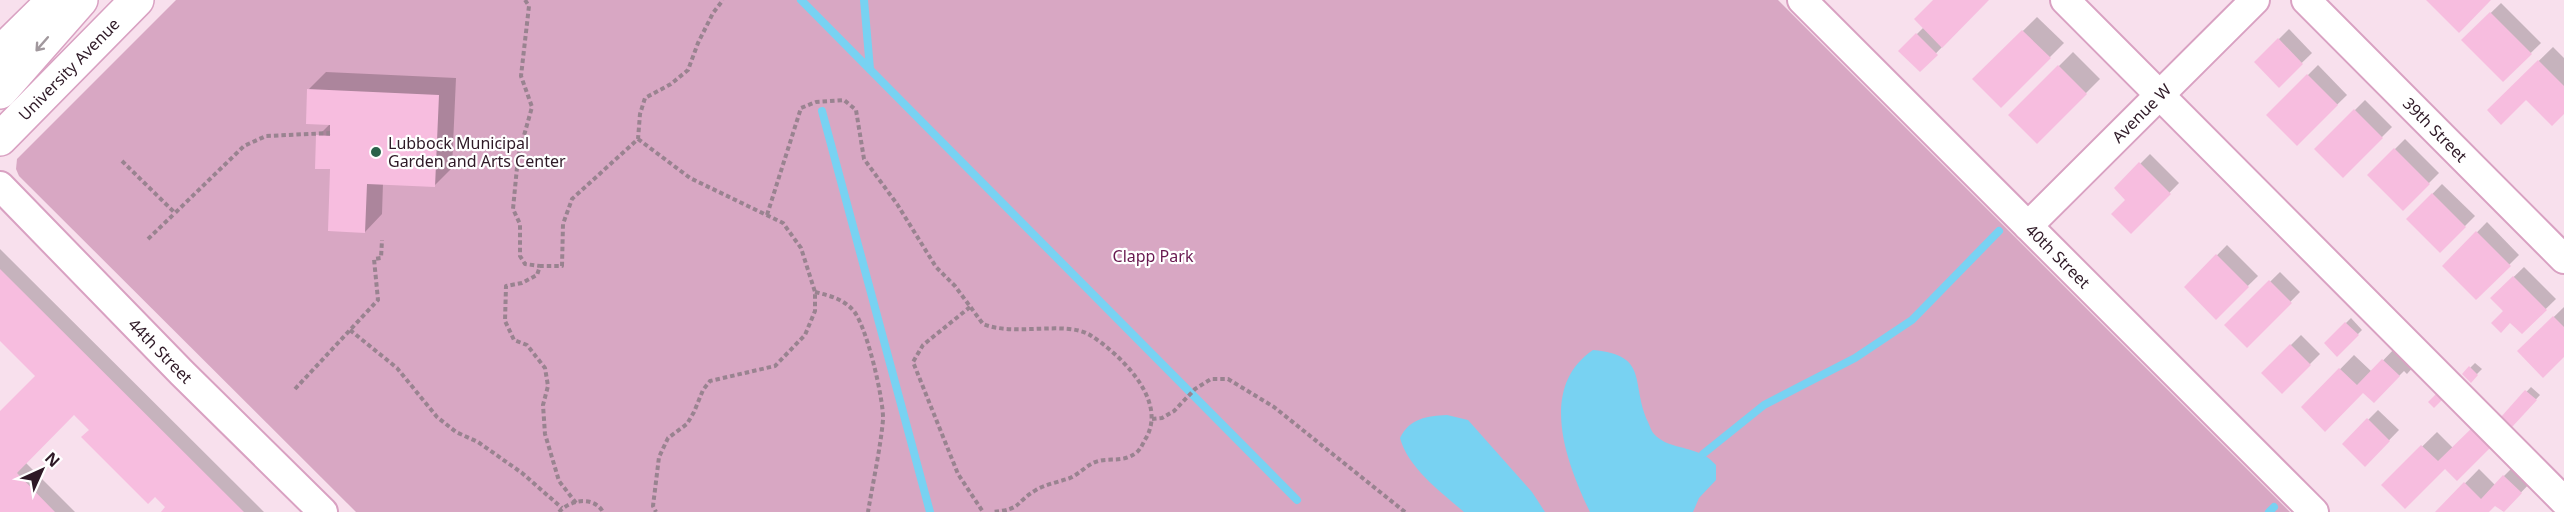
<svg xmlns="http://www.w3.org/2000/svg" width="2564" height="512" viewBox="0 0 2564 512" font-family="'Noto Sans',sans-serif">
	<style>
		.green { fill: #d8a7c3 }
		.water { fill: #78d2f2 }
		.shadow { fill: #0003 }
		.lines { fill: none; stroke-linecap: round; stroke-linejoin: round }
		.stream { stroke: #78d2f2; stroke-width: 8 }
		.building { fill: #f7bddf }
		.minor-casing { stroke: #d9a1c2; stroke-width: 32 }
		.major-casing { stroke: #d9a1c2; stroke-width: 36 }
		.path { stroke: #998390; stroke-width: 4; stroke-dasharray: 4.5 3; stroke-linecap: butt }
		.minor { stroke: #fff; stroke-width: 28 }
		.major { stroke: #fff; stroke-width: 33 }
		.oneway { stroke: #a1989d }
		.poi-dot { fill: #2a624a; stroke: #fff; stroke-width: 2 }
		.labels { text-anchor: middle; dominant-baseline: central; stroke-width: 4.5; stroke-linejoin: round; paint-order: stroke }
		.street-label { font-size: 16px; fill: #2e1926; stroke: #fff }
		.poi-label { font-size: 16px; fill: #2e1926; stroke: #fff; text-anchor: start }
		.park-label { font-size: 16px; fill: #68184f; stroke: #fff }
	</style>
	<rect width="100%" height="100%" fill="#f8e0ed"/>
	<path class="green" d="M176,0H1778L2290,512H356L19,176L16,169L17,159Z"/>
	<g class="water">
		<path d="M1593,350C1650,355 1630,383 1648,422C1650,426 1651,431 1654,434C1667,448 1686,446 1701,454C1707,456 1712,461 1716,465V480L1699,498L1693,512H1590C1567,464 1537,388 1593,350Z"/>
		<path d="M1447,415L1468,420L1532,492L1545,512H1464C1441,492 1408,468 1400,438C1410,418 1427,416 1447,415Z"/>
	</g>
	<g class="shadow">
		<path d="M1935,0H1987L1920,70L1900,51L1924,27Z"/>
		<path d="M2501,3L2541,43L2503,80L2463,40Z"/>
		<path d="M2037,17L2064,43L2001,106L1974,79Z"/>
		<path d="M2289,29L2312,53L2279,85L2256,62Z"/>
		<path d="M2553,47L2564,58V112L2526,98L2489,110Z"/>
		<path d="M2073,52L2100,79L2037,142L2010,115Z"/>
		<path d="M2318,65L2347,95L2297,144L2268,115Z"/>
		<path d="M326,72L456,78L452,168L435,185L383,183L382,214L365,232L331,168L318,136L331,123L308,90Z"/>
		<path d="M2365,100L2392,127L2343,176L2316,149Z"/>
		<path d="M2405,139L2439,173L2403,209L2369,175Z"/>
		<path d="M2150,154L2179,183L2131,232L2127,200L2116,188Z"/>
		<path d="M2442,184L2475,216L2440,251L2408,219Z"/>
		<path d="M2487,222L2519,255L2476,298L2444,266Z"/>
		<path d="M2227,245L2258,276L2216,317L2186,287Z"/>
		<path d="M0,249L264,512H163L167,507L74,413L25,462L75,512H0V413L37,376L0,339Z"/>
		<path d="M2524,267L2556,299L2522,332L2492,298Z"/>
		<path d="M2280,272L2300,292L2247,346L2226,325Z"/>
		<path d="M2564,307V355L2519,351Z"/>
		<path d="M2351,318L2362,330L2337,355L2326,343Z"/>
		<path d="M2301,335L2320,354L2282,392L2263,373Z"/>
		<path d="M2397,346L2414,366L2407,374L2404,371L2374,401L2363,391L2303,407L2354,355L2372,372Z"/>
		<path d="M2475,363L2482,369L2471,380L2464,374Z"/>
		<path d="M2531,387L2540,395L2512,425L2503,417Z"/>
		<path d="M2378,410L2399,430L2365,465L2344,444Z"/>
		<path d="M2437,432L2453,448L2445,467L2383,485Z"/>
		<path d="M2518,462L2535,478L2503,511L2495,504L2487,512H2437L2479,469L2495,485Z"/>
	</g>
	<g class="lines">
		<g class="stream">
			<path d="M801,0L1297,500"/>
			<path d="M864,0L870,69"/>
			<path d="M822,111L930,512"/>
			<path d="M1703,454L1764,405L1855,358L1912,320L1999,231"/>
			<path d="M2269,512L2274,507"/>
		</g>
	</g>
	<g class="building">
		<path d="M1933,0H1989L1942,48L1914,19Z"/>
		<path d="M2426,0H2491L2459,33Z"/>
		<path d="M2490,12L2532,54L2503,82L2461,40Z"/>
		<path d="M2022,30L2051,58L2001,108L1972,79Z"/>
		<path d="M1916,33L1938,55L1920,72L1898,51Z"/>
		<path d="M2278,38L2303,64L2279,88L2254,62Z"/>
		<path d="M2538,60L2564,86V114L2552,126L2526,100L2501,125L2487,110Z"/>
		<path d="M2058,65L2087,94L2037,144L2008,115Z"/>
		<path d="M2307,74L2338,105L2297,146L2266,115Z"/>
		<path d="M307,89L439,95L435,187L367,184L365,233L328,231L330,169H315L316,135L330,136V125L306,124Z"/>
		<path d="M2354,109L2383,138L2343,178L2314,149Z"/>
		<path d="M2394,148L2430,184L2403,211L2367,175Z"/>
		<path d="M2139,162L2171,194L2131,234L2111,214L2125,200L2114,188Z"/>
		<path d="M2432,193L2466,227L2440,253L2406,219Z"/>
		<path d="M2476,231L2511,266L2476,300L2442,266Z"/>
		<path d="M2216,254L2249,287L2216,320L2184,287Z"/>
		<path d="M0,269L244,512H161L165,507L155,497L148,504L81,437L89,430L74,415L17,473L55,512H0V411L35,376L0,341Z"/>
		<path d="M2513,276L2547,310L2522,334L2510,323L2501,333L2491,323L2503,311L2490,298Z"/>
		<path d="M2269,280L2292,303L2247,348L2224,325Z"/>
		<path d="M2553,316L2564,327V357L2543,378L2517,351Z"/>
		<path d="M2345,322L2359,335L2337,357L2324,343Z"/>
		<path d="M2290,344L2311,365L2282,394L2261,373Z"/>
		<path d="M2382,359L2400,376L2374,403L2363,393L2325,432L2301,407L2339,368L2357,385Z"/>
		<path d="M2469,366L2478,375L2471,383L2462,374Z"/>
		<path d="M2525,390L2537,400L2512,427L2501,417Z"/>
		<path d="M2436,394L2442,400L2434,408L2428,402Z"/>
		<path d="M2367,418L2390,441L2365,467L2342,444Z"/>
		<path d="M2475,425L2494,444L2457,481L2445,469L2405,509L2381,485L2421,445L2438,461Z"/>
		<path d="M2503,475L2522,493L2504,512L2495,506L2489,512H2435L2464,482L2481,499Z"/>
	</g>
	<g class="lines">
		<g class="minor-casing">
			<g id="minor">
				<path id="s1" d="M1802,0L2314,512"/>
				<path d="M2065,0L2564,501"/>
				<path id="s2" d="M2306,0L2564,259"/>
				<path id="s3" d="M0,186L182,373L323,512"/>
				<path id="s4" d="M2028,226L2255,0"/>
			</g>
		</g>
		<g class="major-casing">
			<g id="major">
				<path d="M0,53L54,0"/>
				<path d="M0,92L81,0"/>
				<path id="s5" d="M0,139L137,0"/>
			</g>
		</g>
		<g class="path">
			<path d="M525,0L529,6L521,76L532,107L518,157L513,209L520,224V256L525,264L540,266"/>
			<path d="M638,139L690,178L783,223L801,248L815,292V311L805,335L775,366L710,381L703,390L694,412L687,424L668,438L659,457L653,506L656,512"/>
			<path d="M122,161L175,213L244,146L266,136L330,133"/>
			<path d="M767,215L801,108L816,102L844,100L856,110L864,159L897,204L936,267L955,286L983,324C1015,337 1065,320 1090,335C1120,354 1168,400 1146,438C1143,443 1141,449 1136,453C1121,464 1108,456 1093,463C1085,467 1079,474 1070,478C1059,482 1046,484 1036,490C1014,503 1023,509 993,512"/>
			<path d="M148,239L175,213"/>
			<path d="M815,292C830,296 841,298 852,309C866,322 884,400 883,420C880,451 873,482 868,512"/>
			<path d="M970,307L923,345L913,362L958,474L983,512"/>
			<path d="M350,330L397,368L437,417L456,432L478,442L522,473L562,508"/>
			<path d="M295,389L378,300L374,259L381,258L382,240"/>
			<path d="M1152,419L1162,418L1174,411L1195,389L1211,379H1228L1274,407L1405,512"/>
			<path d="M576,503L559,481L545,434L543,405L548,386L545,368L527,345L514,340L505,321L506,286L522,283L537,275L540,266H562L563,224L572,199L638,139L640,114L645,98L671,84L688,70L698,43L713,13L723,0"/>
			<path d="M559,512C571,499 594,496 603,512"/>
		</g>
		<use href="#minor" class="minor"/>
		<use href="#major" class="major"/>
	</g>
	<defs><path id="oneway-shaft" d="M-6 0H5M1.5-3L5.5 0L1.5 3" fill="none" stroke-width="1.6" stroke-linecap="round" stroke-linejoin="round" transform="scale(1.5)"/></defs>
	<use class="oneway" href="#oneway-shaft" transform="translate(42 44) rotate(131)"/>
	<circle class="poi-dot" cx="376" cy="152" r="6"/>
	<g class="labels">
		<g class="street-label">
			<text stroke="none"><textPath href="#s5" startOffset="98">University Avenue</textPath></text>
			<text stroke="none"><textPath href="#s4" startOffset="160">Avenue W</textPath></text>
			<text stroke="none"><textPath href="#s2" startOffset="183">39th Street</textPath></text>
			<text stroke="none"><textPath href="#s1" startOffset="362">40th Street</textPath></text>
			<text stroke="none"><textPath href="#s3" startOffset="230">44th Street</textPath></text>
		</g>
		<g class="poi-label">
			<text x="388" y="143">Lubbock Municipal<tspan x="388" dy="18">Garden and Arts Center</tspan></text>
		</g>
		<g class="park-label">
			<text x="1153" y="256">Clapp Park</text>
		</g>
	</g>
	<g transform="translate(42 470) rotate(45)" stroke="#ffffff" stroke-width="4.5" paint-order="stroke">
	<path d="M0-4.5L10 22L0 15L-10 22Z" fill="#2e1926"/>
	<text y="-9" font-size="16" font-weight="bold" text-anchor="middle" fill="#2e1926">N</text>
	</g>
</svg>
